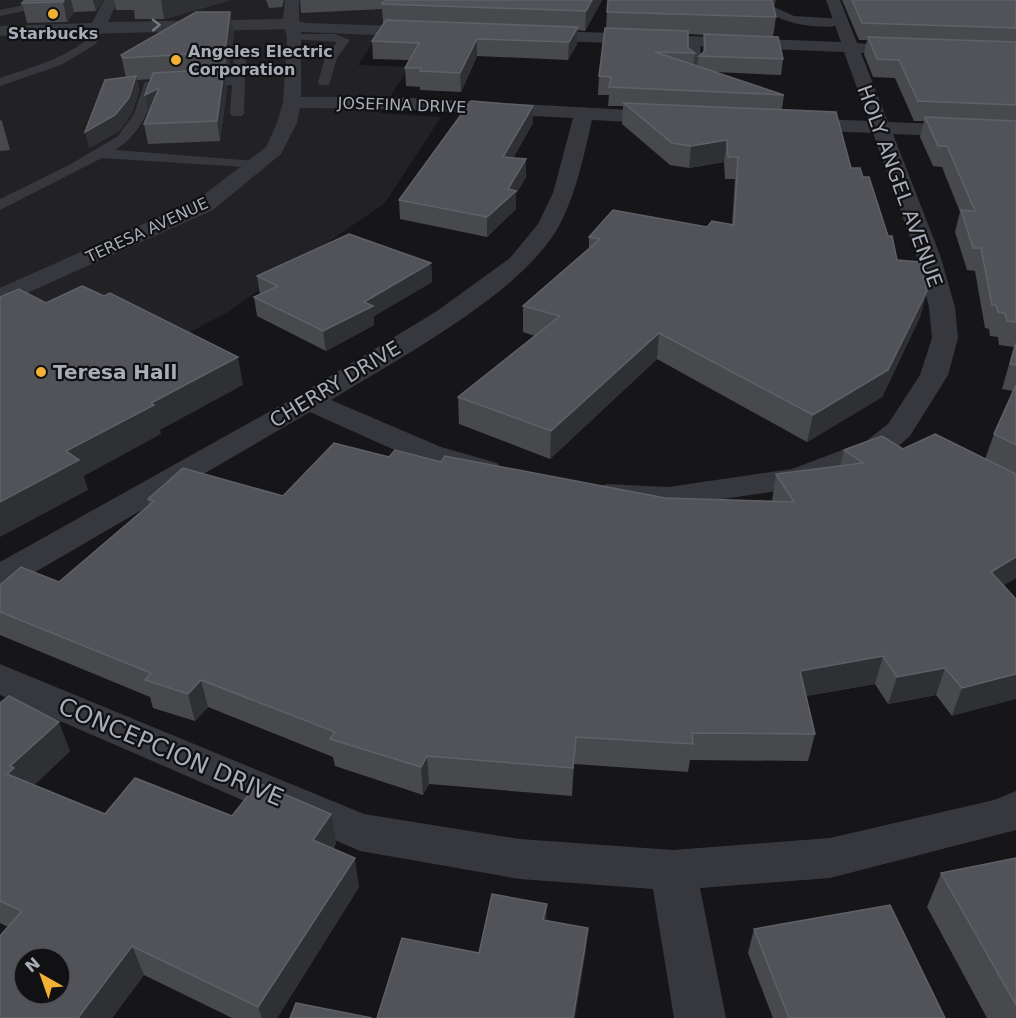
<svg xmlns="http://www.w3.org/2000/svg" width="1016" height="1018" viewBox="0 0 1016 1018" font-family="'DejaVu Sans',sans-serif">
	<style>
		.built { fill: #222225 }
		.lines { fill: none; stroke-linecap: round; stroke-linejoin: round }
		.service { fill: #37383d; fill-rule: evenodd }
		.minor { fill: #37383d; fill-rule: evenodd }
		.tertiary { fill: #37383d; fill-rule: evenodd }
		.wall { fill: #47494d; fill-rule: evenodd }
		.shaded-wall { fill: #2f3033 }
		.building { fill: #525359; stroke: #5f6168; stroke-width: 1.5; fill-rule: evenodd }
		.oneway { stroke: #757881 }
		.poi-dot { fill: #f2b134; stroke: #111113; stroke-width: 2 }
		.labels { text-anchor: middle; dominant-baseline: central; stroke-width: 4.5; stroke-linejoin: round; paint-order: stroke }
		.far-poi-label { font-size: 16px; font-weight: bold; fill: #a8adb8; stroke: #111113 }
		.far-street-label { font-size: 16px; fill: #a8adb8; stroke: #111113 }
		.street-label { font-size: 20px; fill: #a8adb8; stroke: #111113 }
		.poi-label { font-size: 20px; font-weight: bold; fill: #a8adb8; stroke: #111113; text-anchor: start }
		.near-street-label { font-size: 24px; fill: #a8adb8; stroke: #111113 }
	</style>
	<rect width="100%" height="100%" fill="#161618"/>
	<path class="built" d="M0,0H392L394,11L358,65L409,67L380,113L441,117L385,203L226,313L0,433Z"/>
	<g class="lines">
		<g class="service">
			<path d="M24,0H34L28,10L0,16V10L20,6Z"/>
			<path d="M765,0H776L774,7L794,16L841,19L847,22C833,33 767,24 763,3Z"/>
			<path d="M98,24L104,27L96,44L61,65L0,86V78C29,68 60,60 84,42C91,36 89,27 98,24Z"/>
			<path d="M295,34H335L350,40L337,58L329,85H319L318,82L325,58L337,42L291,39L289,37Z"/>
			<path d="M694,36L700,40L701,66L695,70L689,66L688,40Z"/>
			<path d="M240,48L246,52L244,113L242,116H232L230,113L232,85L155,89C148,114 138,136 115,150L257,161L264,165L262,168L102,158L0,210V199L71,164L118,136L134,114L145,82L233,77L234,52Z"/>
		</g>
		<g class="minor">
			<path d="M826,0H840L857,43L876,45L878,48L876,51L861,53L888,122L1016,127V139L893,134L940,255L955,307L958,338L948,375L910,436L888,455L798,488L668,507L607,504L596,501L591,494L596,487L607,484L668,487L792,469L866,441L888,424L920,375L932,338L929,307L916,255L873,133L796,130L789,128L786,124L789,120L796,118L869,121L844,52L532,40L524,35L532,30L841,42Z"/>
			<path d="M291,19L306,23L423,27L431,32L423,37L301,32V97H394L667,112L674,114L676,118L674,122L667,124L592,120C584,155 577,191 560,224C525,292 397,359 331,400L441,447L497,463L502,470L497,477L486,480L419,461L310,412L13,585L0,589V562L299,395L437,311L510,258L538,224L553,193L573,118L394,109L300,108L297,123L281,154L213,210L0,305V288L197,200L266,147L277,123L283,102L287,37L283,24Z"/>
			<path d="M0,664L364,814L520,839L673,850L830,838L994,800L1016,791V830L830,878L700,888L726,1018H674L653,889L520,879L360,851L0,695Z"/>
		</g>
		<path class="tertiary" d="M104,0H118L108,22L283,19L285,0H299V24L291,29L0,36V26L92,23Z"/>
	</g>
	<g class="wall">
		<path d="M25,0H103L96,11L74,12L67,22L27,23L22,3Z"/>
		<path d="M114,0H231L164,19H135L134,10H116Z"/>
		<path d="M266,0H284L282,7L269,8Z"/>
		<path d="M300,0H602L585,31L578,30L577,44L568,60L477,56L461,92L420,90V87L406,86L405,68L409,60L373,59L372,41L384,24L383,23L382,9L301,13Z"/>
		<path d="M842,0H1016V578L1003,585L952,716L936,695L888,704L875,684L806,696L815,734L808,761L690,760L688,772L574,764L572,796L429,784L423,795L335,766L333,757L208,707L195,721L153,708L150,697L0,635V585L59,582L149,505L148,499L283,496L389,457L441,462L665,498L772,501L776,474L840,466L844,450L903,449L985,459L994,434L1013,391L1002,389L1014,347L999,345L998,337L990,336L989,329L985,328L975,271L967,270L955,232L960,212L942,167L933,166L920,137L924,121H914L895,78L873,77L864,54L867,40H859Z"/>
		<path d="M230,12L234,33L228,75H225L227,88L220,141L148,144L144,124L148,114L145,95L151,79L137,80L139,91L132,113L119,131L89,148L126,78L121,55Z"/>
		<path d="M607,12L776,17L773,37L783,59L781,75L715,72L784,95L782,109L863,177L897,260L927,291L920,317L882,397L807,442L657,359L550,459L459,424L458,397L535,336L523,332V306L589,249V237L732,224L735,179H725L724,162L689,168L670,165L622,124L623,106H608L609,95H598L599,76L606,28ZM688,34L704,35L703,52L699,56L697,66L693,65L695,53L688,48Z"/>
		<path d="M0,120L2,121L10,150L0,151Z"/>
		<path d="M533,123L513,158L526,177L516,194V209L487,237L400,219L399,200Z"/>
		<path d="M431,263L432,282L374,316V325L326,351L257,316L254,297L260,295L257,276Z"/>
		<path d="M0,703L70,751L34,785L105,814L232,816L336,843L333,849L359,887L277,1018H232L144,975L112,1018H0L8,927L0,923Z"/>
		<path d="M1016,858V1018H987L927,907L941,873Z"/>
		<path d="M754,929L945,1018H773L748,953Z"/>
	</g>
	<g class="shaded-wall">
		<path d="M64,0H71L74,12L67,22L63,2Z"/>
		<path d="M93,0H103L96,11Z"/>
		<path d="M161,0H231L164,19Z"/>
		<path d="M592,0H602L585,31L586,11Z"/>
		<path d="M230,12L234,33L228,75L225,52Z"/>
		<path d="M578,27L577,44L568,60L569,42Z"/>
		<path d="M477,39V56L461,92L460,73Z"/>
		<path d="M224,69L227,88L220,141L217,121Z"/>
		<path d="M136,76L139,91L132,113L119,131L89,148L85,132Z"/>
		<path d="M159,88L148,114L145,95Z"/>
		<path d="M533,106V123L503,175V157Z"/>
		<path d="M727,140L724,162L689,168L691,146Z"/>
		<path d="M526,159V177L516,194V209L487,237V217L508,189Z"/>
		<path d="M431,263L432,282L374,316V325L326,351L323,331L364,302Z"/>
		<path d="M927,291L920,317L882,397L807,442L813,415Z"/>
		<path d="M659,333L657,359L550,459L551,431Z"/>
		<path d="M238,357L243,385L160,430L161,434L84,476L88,490L0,537V502L66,451L151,403Z"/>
		<path d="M1016,557V578L981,599L991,572Z"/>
		<path d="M883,656L875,684L793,698L800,671Z"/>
		<path d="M945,668L936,695L888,704L897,677Z"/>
		<path d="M1016,674V699L952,716L962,688Z"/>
		<path d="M201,680L208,707L195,721L188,694Z"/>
		<path d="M59,722L70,751L25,794L7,774L10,766Z"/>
		<path d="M576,737L574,764L572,796L573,768Z"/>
		<path d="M427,756L429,784L423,795L421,767Z"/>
		<path d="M331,814L336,843L318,870L313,840Z"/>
		<path d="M355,858L359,887L277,1018H262L258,1007Z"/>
		<path d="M547,904L546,926L543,920Z"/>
		<path d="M588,928L586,950L575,1018H573Z"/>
		<path d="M132,946L144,975L112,1018H78Z"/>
	</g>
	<g class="building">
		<path d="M25,0H64L63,2L22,3Z"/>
		<path d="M385,0H592L586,11L382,4Z"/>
		<path d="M608,0H772L776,17L607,12Z"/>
		<path d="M852,0H1016V28L862,23Z"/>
		<path d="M196,12H230L225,52L123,58L121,55Z"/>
		<path d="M386,20L578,27L569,42L477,39L460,73L420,71L421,68H405L419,43L372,41Z"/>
		<path d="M605,28L688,31V48L695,53L655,52L784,95L609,87L611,77L599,76Z"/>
		<path d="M704,34L778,37L783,59L699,56L705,51Z"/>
		<path d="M868,37L1016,42V105L918,101L899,60L877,59Z"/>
		<path d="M224,69L217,121L144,124L159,88L145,95L153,73Z"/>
		<path d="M136,76L129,98L115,115L85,132L105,80Z"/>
		<path d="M471,101L533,106L503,157L526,159L508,189L516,191L487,217L399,200Z"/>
		<path d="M624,103L836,112L851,168H860L863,177H869L888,236H892L897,260L920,262L927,291L888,370L813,415L659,333L551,431L458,397L560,316L523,306L600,239L589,237L613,210L707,227L712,221L734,225L738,157H728L727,140L691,146L672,143Z"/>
		<path d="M925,117L1016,121V322L1007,321L1005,313L998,312L996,305H992L981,248H973L961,210L975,211L947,146H938Z"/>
		<path d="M349,234L431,263L364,302L373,306L323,331L254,297L278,286L257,276Z"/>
		<path d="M82,286L104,296L110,293L238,357L151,403L154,405L66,451L79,460L0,502V297L19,289L46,303Z"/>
		<path d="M1016,343V365L1010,364Z"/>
		<path d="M1016,385V445L994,434Z"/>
		<path d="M935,434L1016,474V557L991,572L1016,599V674L962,688L945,668L897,677L883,656L800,671L815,734L692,733L693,744L576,737L573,768L427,756L421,767L330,739L335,732L201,680L188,694L145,680L151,673L0,612V585L21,567L59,582L154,501L148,499L183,468L283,496L334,443L389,457L395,450L441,462L445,456L665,498L794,502L776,474L863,463L844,450L882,436L903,449Z"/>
		<path d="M9,696L59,722L10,766L14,768L7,774L105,814L135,778L232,816L258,783L331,814L313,840L355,858L258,1007L132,946L78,1018H0V936L22,911L0,901V703ZM24,958H60V994H24Z"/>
		<path d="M1016,858V1005L941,873Z"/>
		<path d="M492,894L547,904L543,920L588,928L573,1018H377L402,938L479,953Z"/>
		<path d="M890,905L945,1018H789L754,929Z"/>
		<path d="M296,1003L372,1018H290Z"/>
	</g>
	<defs><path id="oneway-chevron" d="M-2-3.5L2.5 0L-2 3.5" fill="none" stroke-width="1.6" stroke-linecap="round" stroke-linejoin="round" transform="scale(1.5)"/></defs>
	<use class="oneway" href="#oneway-chevron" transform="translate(156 25) rotate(-1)"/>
	<g class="poi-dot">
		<circle cx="53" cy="14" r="6"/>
		<circle cx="176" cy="60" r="6"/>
		<circle cx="41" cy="372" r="6"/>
	</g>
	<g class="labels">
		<g class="far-poi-label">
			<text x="53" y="33">Starbucks</text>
			<text x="188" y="51" text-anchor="start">Angeles Electric<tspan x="188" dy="18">Corporation</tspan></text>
		</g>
		<g class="far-street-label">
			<text transform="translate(402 105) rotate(2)">JOSEFINA DRIVE</text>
			<text transform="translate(147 230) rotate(-25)">TERESA AVENUE</text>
		</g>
		<g class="street-label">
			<text transform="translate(900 186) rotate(70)">HOLY ANGEL AVENUE</text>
			<text transform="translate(335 384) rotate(-31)">CHERRY DRIVE</text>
		</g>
		<g class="poi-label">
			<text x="53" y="372">Teresa Hall</text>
		</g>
		<g class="near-street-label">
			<text transform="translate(171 752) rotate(23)">CONCEPCION DRIVE</text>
		</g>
	</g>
	<g transform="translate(42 976) rotate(320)"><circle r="28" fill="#111113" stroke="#4d4f55" stroke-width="1.5"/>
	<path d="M0-4.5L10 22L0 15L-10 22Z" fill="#f2b134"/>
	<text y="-9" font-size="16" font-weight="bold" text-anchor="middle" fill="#a8adb8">N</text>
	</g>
</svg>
